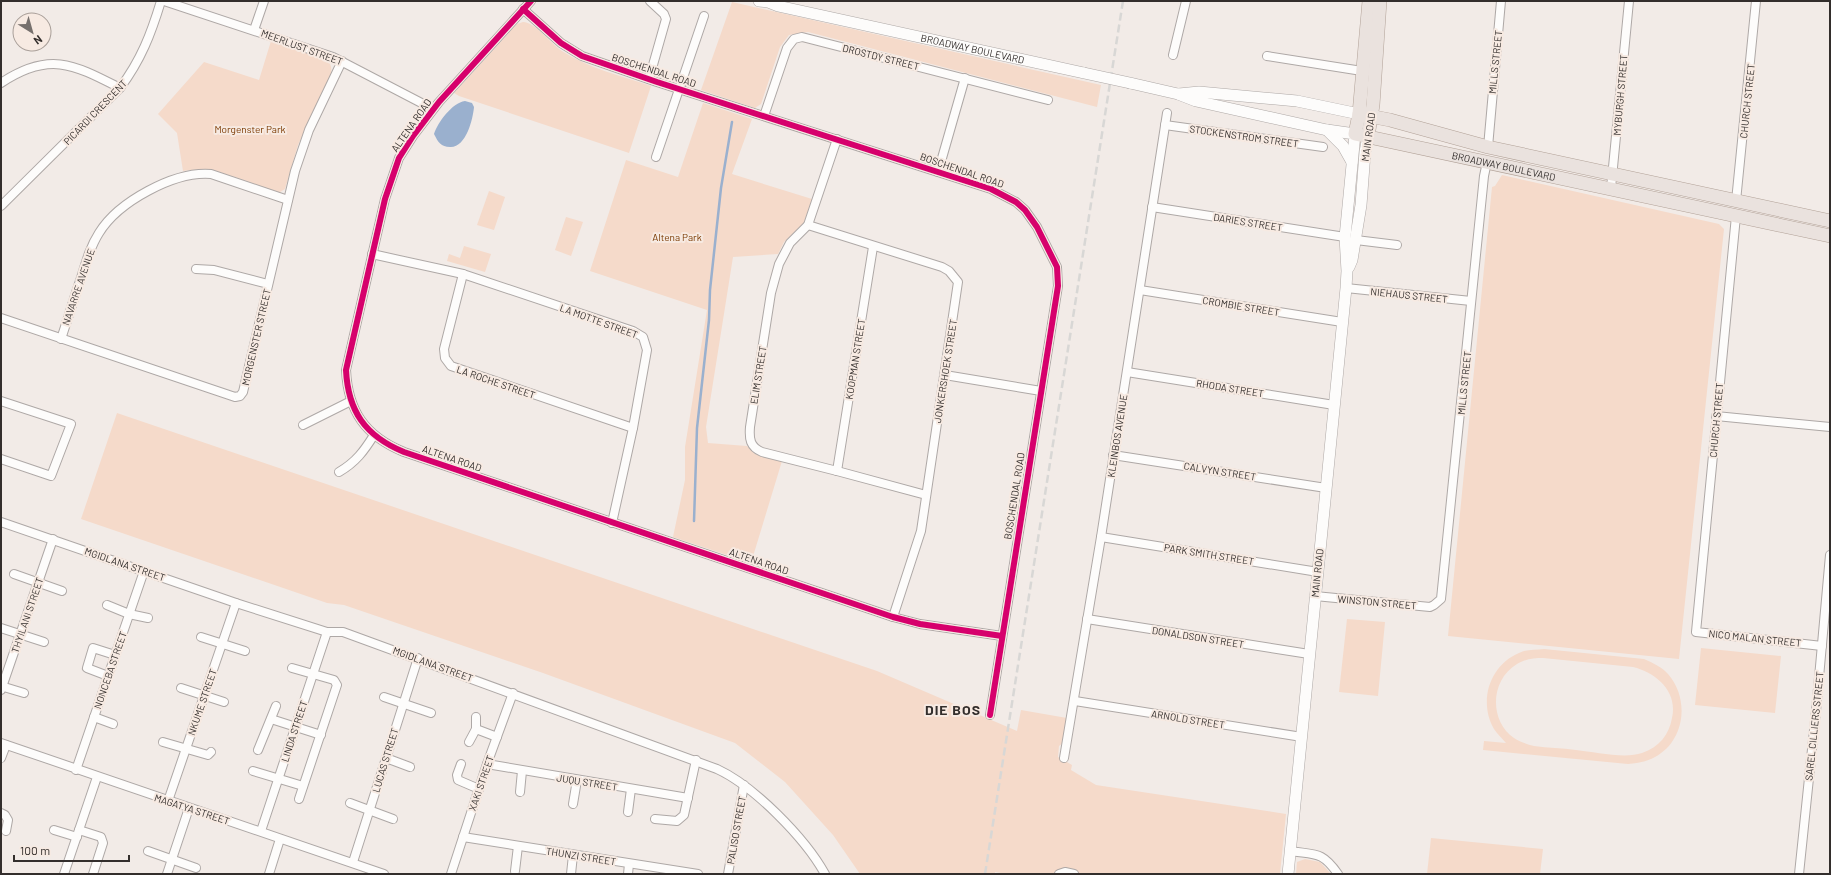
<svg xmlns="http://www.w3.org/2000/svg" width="1831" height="875" viewBox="0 0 1831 875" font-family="Barlow,sans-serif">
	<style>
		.green { fill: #f5daca; fill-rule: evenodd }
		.water { fill: #9ab0ce }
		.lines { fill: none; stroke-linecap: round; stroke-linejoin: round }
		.stream { stroke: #9ab0ce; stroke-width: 2.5 }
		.street-casing { stroke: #aea8a6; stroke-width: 10 }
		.secondary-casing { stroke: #aea8a6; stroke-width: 12 }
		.primary-casing { stroke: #b1a197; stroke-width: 14 }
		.street { stroke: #fdfcfb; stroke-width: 8 }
		.secondary { stroke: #fdfcfb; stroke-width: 11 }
		.primary { stroke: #eae2de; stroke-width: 13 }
		.rail { stroke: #d8d7d5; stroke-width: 2.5; stroke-dasharray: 8 4; stroke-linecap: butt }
		.secondary-bridge-casing { stroke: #aea8a6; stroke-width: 12; stroke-linecap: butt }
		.secondary-bridge { stroke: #fdfcfb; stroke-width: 11 }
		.cycleway-casing { stroke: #f7eae2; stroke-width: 8 }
		.cycleway { stroke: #d6006c; stroke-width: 6 }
		.labels { text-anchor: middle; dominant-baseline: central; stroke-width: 4; stroke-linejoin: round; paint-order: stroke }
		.street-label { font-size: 10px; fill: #332e2c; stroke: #f7eae2 }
		.park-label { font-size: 10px; fill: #7a3900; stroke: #f7eae2 }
		.district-label { font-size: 14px; font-weight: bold; letter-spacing: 1px; fill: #332e2c; stroke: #f7eae2 }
	</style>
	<rect width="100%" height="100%" fill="#f2ebe7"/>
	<g class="green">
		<path d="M732,2L1101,85L1097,107L808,32L789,35L780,47L761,104L755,108L701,90Z"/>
		<path d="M523,22C535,22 551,44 562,51C588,68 622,76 651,86L629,153L459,96L454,93L517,24Z"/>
		<path d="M271,41L326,60C331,63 332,68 331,74L298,145L285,189L280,192H276C246,182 215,165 183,171L177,133L158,114L204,62L259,80Z"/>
		<path d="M703,103L752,119L732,174L812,199L804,223L784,242L778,254L733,257L706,427L708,443L747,446L755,454L782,461L751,563L673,537L685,480V447L707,310L590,271L626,160L678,177Z"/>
		<path d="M1502,175L1719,224L1724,229L1679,659L1448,636L1492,187L1495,186Z"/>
		<path d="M489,191L505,197L494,230L477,225Z"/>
		<path d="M566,217L583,222L571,256L555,250Z"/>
		<path d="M464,246L491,254L485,272L447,261L449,254L460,258Z"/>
		<path d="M117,413L877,671L1017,731L1021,710L1067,718L1064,742L1059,746L1058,757L1072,765L1071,770L1096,785L1286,814L1280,874H1006L995,872V874H860L833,835L785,782L735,743L543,673L344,605L327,603L81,519Z"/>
		<path d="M1347,619L1385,622L1378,696L1339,692Z"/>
		<path d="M1701,648L1781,656L1775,713L1695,705Z"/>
		<path d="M1544,649L1644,659C1653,663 1662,667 1668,674C1690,699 1685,741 1655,757C1646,762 1637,763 1628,764L1483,750L1484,741L1506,743C1502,738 1497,734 1494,729C1478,701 1490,665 1519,653C1527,649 1535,650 1544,649ZM1543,658L1633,667C1657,673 1678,692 1672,718C1669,735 1659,747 1642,753C1625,759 1595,752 1576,750C1562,748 1548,748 1534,746C1527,744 1520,742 1514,738C1489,721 1490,680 1517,664C1525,659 1534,658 1543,658Z"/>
		<path d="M1431,838L1543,849L1540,874H1427Z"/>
		<path d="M1305,859L1320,862L1331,874H1296L1297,862Z"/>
	</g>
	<path class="water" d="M465,101L472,103L474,107C473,119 466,148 450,147C441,147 438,142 434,134C438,122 452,103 465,101Z"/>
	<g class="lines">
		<path class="stream" d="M694,521L697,428L709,320L710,290L721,188L732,122"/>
		<g class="street-casing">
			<g id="street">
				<path d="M164,1L333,57L433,109"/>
				<path d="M531,1L439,102L413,136L399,158L385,199L346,370C348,411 365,436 404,452L893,617L920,624L1002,636"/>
				<path d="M523,9L561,43L582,56L657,82L991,189L1016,202L1025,210L1037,227L1057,267L1058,286L990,715"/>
				<path d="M254,30L264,1"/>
				<path d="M1173,55L1186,1"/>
				<path d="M1267,56L1362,71"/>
				<path d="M649,79L666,19L664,14L650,1"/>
				<path d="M1,83C49,51 73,64 120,88"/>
				<path d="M764,116L787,48L794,39L802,37L1048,100"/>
				<path d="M1165,125L1323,147"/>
				<path d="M837,139L808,225L790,243L779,264L771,293L750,427C749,439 750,447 762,452L837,471L926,495"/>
				<path d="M1488,147L1501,1"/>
				<path d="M656,157L704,16"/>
				<path d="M938,172L965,78"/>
				<path d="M1611,188L1629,1"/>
				<path d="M1736,201L1756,1"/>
				<path d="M1,206L120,88C141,60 151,34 161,1"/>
				<path d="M1152,207L1345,237"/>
				<path d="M1736,216L1696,632L1822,646"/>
				<path d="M808,225L942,267L949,271L958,282L921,531L893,617"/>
				<path d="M1356,240L1397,245"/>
				<path d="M372,254L463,274L633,331L643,337L647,350L633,428L612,523"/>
				<path d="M196,269L214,270L268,284"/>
				<path d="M463,274L444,349L445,358L451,366L633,428"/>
				<path d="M1346,288L1471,301"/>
				<path d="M1140,290L1342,322"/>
				<path d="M1,318L235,397L240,396L243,392L295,171L309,130L342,61"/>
				<path d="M61,339C68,318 74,298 81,278C86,262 90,247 99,233C118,202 174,171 211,174L288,200"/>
				<path d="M1127,372L1334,405"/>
				<path d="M945,375L1041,391"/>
				<path d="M1,401L71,424L51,476L1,459"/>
				<path d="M1716,416L1830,427"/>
				<path d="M303,425L351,401"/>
				<path d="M1113,455L1326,488"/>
				<path d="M837,471L873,247"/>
				<path d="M339,472C356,462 364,451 374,435"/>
				<path d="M1,522L236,603L327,632H343L717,769C754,786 805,838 825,874"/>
				<path d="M1101,537L1318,572"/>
				<path d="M14,574L62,591"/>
				<path d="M1315,596L1430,607L1434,605L1441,599L1484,176L1487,162"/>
				<path d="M107,605L129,614L148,618"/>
				<path d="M1087,619L1309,654"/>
				<path d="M1,628L44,642"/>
				<path d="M201,637L245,651"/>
				<path d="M292,668L334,680L337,685L299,799"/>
				<path d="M108,676L87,668L93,648L115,655"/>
				<path d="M1,686L24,693"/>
				<path d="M181,688L224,702"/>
				<path d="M1,690L53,539"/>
				<path d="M384,697L431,713"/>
				<path d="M1075,701L1302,737"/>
				<path d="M94,717L113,724"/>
				<path d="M271,719L321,735"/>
				<path d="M476,729L497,737"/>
				<path d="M163,742L208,755L211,752"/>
				<path d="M469,742L476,729V717"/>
				<path d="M1,743L384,874"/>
				<path d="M258,750L276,706"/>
				<path d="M1,758L6,745"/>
				<path d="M386,758L410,767"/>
				<path d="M1064,758L1101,537L1167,113"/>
				<path d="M461,764L457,775L458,780L479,789"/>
				<path d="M487,764L688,798"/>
				<path d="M76,770L144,571"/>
				<path d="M253,771L303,786"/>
				<path d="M520,792L522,771"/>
				<path d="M168,801L236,603"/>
				<path d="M350,803L393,819"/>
				<path d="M573,804L577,780"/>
				<path d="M628,812L631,789"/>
				<path d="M1,813L5,815L8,820L6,831"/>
				<path d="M655,819L677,821L684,815L696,760"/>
				<path d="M54,830L77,837"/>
				<path d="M79,830L101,837L103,843L93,874"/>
				<path d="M261,831L327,632"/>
				<path d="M463,837L698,874"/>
				<path d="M148,851L196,868"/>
				<path d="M1290,851C1316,855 1322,851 1338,874"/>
				<path d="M353,862L418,658"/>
				<path d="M515,871L518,846"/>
				<path d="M64,874L97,777"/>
				<path d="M167,874L189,808"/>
				<path d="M269,874L280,839"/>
				<path d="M451,874L487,764L513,693"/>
				<path d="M571,874L573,855"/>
				<path d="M628,874L629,864"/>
				<path d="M728,874L744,785"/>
				<path d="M1059,874L1065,872L1074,874"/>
				<path d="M1799,874L1816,711L1830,555"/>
			</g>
		</g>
		<g class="secondary-casing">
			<g id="secondary">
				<path id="s1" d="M759,1L768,2L778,6L1084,73"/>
				<path d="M1130,83L1178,94L1196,101L1327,130L1355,134L1345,237L1347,271L1346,288L1288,874"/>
				<path d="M1179,94L1199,92L1297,101L1359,114"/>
				<path d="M1327,130L1343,146L1352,162"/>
				<path d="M1349,267L1352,260L1361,205L1365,152L1368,136"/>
			</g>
		</g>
		<g class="primary-casing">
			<g id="primary">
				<path id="s2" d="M1369,1L1359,114L1355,134L1830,236"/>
				<path d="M1359,114L1390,120L1488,147L1830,221"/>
				<path d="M1368,136L1373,105L1380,1"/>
			</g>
		</g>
		<use href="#street" class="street"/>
		<use href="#secondary" class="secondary"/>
		<use href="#primary" class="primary"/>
		<path class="rail" d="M985,874L1123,1"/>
		<g class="secondary-bridge-casing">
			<path id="secondary-bridge" d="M1084,73L1130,83"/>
		</g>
		<use href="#secondary-bridge" class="secondary-bridge"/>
		<g class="cycleway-casing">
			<g id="cycleway">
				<path d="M531,1L439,102L413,136L399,158L385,199L346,370C348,411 365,436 404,452L893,617L920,624L1002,636"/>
				<path d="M523,9L561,43L582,56L657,82L991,189L1016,202L1025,210L1037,227L1057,267L1058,286L990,715"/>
			</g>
		</g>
		<use href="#cycleway" class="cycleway"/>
	</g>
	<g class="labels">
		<g class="street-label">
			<text transform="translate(302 47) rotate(20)">MEERLUST STREET</text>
			<text stroke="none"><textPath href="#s1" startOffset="219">BROADWAY BOULEVARD</textPath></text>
			<text transform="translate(881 57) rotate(14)">DROSTDY STREET</text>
			<text transform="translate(1495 62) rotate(-84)">MILLS STREET</text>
			<text transform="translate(654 70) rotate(18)">BOSCHENDAL ROAD</text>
			<text transform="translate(1620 95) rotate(-85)">MYBURGH STREET</text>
			<text transform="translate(1747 101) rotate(-84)">CHURCH STREET</text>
			<text transform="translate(95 112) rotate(-46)">PICARDI CRESCENT</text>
			<text transform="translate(411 125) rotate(-55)">ALTENA ROAD</text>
			<text transform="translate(1244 136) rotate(8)">STOCKENSTROM STREET</text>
			<text transform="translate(1368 137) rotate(-82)">MAIN ROAD</text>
			<text stroke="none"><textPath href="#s2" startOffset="286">BROADWAY BOULEVARD</textPath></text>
			<text transform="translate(962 170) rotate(19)">BOSCHENDAL ROAD</text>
			<text transform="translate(1248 222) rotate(9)">DARIES STREET</text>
			<text transform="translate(78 287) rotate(-71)">NAVARRE AVENUE</text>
			<text transform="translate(1409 295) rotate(6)">NIEHAUS STREET</text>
			<text transform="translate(1241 306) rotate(9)">CROMBIE STREET</text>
			<text transform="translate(599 321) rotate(20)">LA MOTTE STREET</text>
			<text transform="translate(256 337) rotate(-77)">MORGENSTER STREET</text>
			<text transform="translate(855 359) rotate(-81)">KOOPMAN STREET</text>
			<text transform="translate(945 371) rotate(-81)">JONKERSHOEK STREET</text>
			<text transform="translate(758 375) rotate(-81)">ELIM STREET</text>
			<text transform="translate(496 382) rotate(19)">LA ROCHE STREET</text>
			<text transform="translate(1464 383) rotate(-84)">MILLS STREET</text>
			<text transform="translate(1230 388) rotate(9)">RHODA STREET</text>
			<text transform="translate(1716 420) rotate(-85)">CHURCH STREET</text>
			<text transform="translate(1117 436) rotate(-81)">KLEINBOS AVENUE</text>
			<text transform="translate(452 458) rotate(19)">ALTENA ROAD</text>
			<text transform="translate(1220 471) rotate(9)">CALVYN STREET</text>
			<text transform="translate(1014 496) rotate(-81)">BOSCHENDAL ROAD</text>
			<text transform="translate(1209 554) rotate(9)">PARK SMITH STREET</text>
			<text transform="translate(759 561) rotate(19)">ALTENA ROAD</text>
			<text transform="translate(125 564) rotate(19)">MGIDLANA STREET</text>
			<text transform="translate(1317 573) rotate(-84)">MAIN ROAD</text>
			<text transform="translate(1377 602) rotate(5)">WINSTON STREET</text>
			<text transform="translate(27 615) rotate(-71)">THYILANI STREET</text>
			<text transform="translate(1198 637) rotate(9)">DONALDSON STREET</text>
			<text transform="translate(1755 638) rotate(6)">NICO MALAN STREET</text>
			<text transform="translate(433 664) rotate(20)">MGIDLANA STREET</text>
			<text transform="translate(110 670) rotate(-71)">NONCEBA STREET</text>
			<text transform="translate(202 702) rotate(-71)">NKUME STREET</text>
			<text transform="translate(1188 719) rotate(9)">ARNOLD STREET</text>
			<text transform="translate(1814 726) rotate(-84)">SAREL CILLIERS STREET</text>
			<text transform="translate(294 731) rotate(-72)">LINDA STREET</text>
			<text transform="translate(385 760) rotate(-73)">LUCAS STREET</text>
			<text transform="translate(587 782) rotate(9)">JUQU STREET</text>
			<text transform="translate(481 783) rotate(-71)">XAKI STREET</text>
			<text transform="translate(192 809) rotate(18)">MAGATYA STREET</text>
			<text transform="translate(736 830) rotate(-80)">PALISO STREET</text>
			<text transform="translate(581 856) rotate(9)">THUNZI STREET</text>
		</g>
		<g class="park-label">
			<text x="250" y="129">Morgenster Park</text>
			<text x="677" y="237">Altena Park</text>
		</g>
		<g class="district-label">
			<text x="953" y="709">DIE BOS</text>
		</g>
	</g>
	<rect width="1831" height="875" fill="none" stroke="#332e2c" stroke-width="4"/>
	<g transform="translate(32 32) rotate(143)"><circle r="19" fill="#f7eae2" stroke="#a99f99"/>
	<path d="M0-3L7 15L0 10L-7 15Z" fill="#76706d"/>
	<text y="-6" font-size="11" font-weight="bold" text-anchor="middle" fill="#332e2c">N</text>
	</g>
	<path d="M14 855v6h115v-6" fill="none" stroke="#332e2c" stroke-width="2"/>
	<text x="20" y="855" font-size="12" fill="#332e2c" stroke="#f7eae2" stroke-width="3" paint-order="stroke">100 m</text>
</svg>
